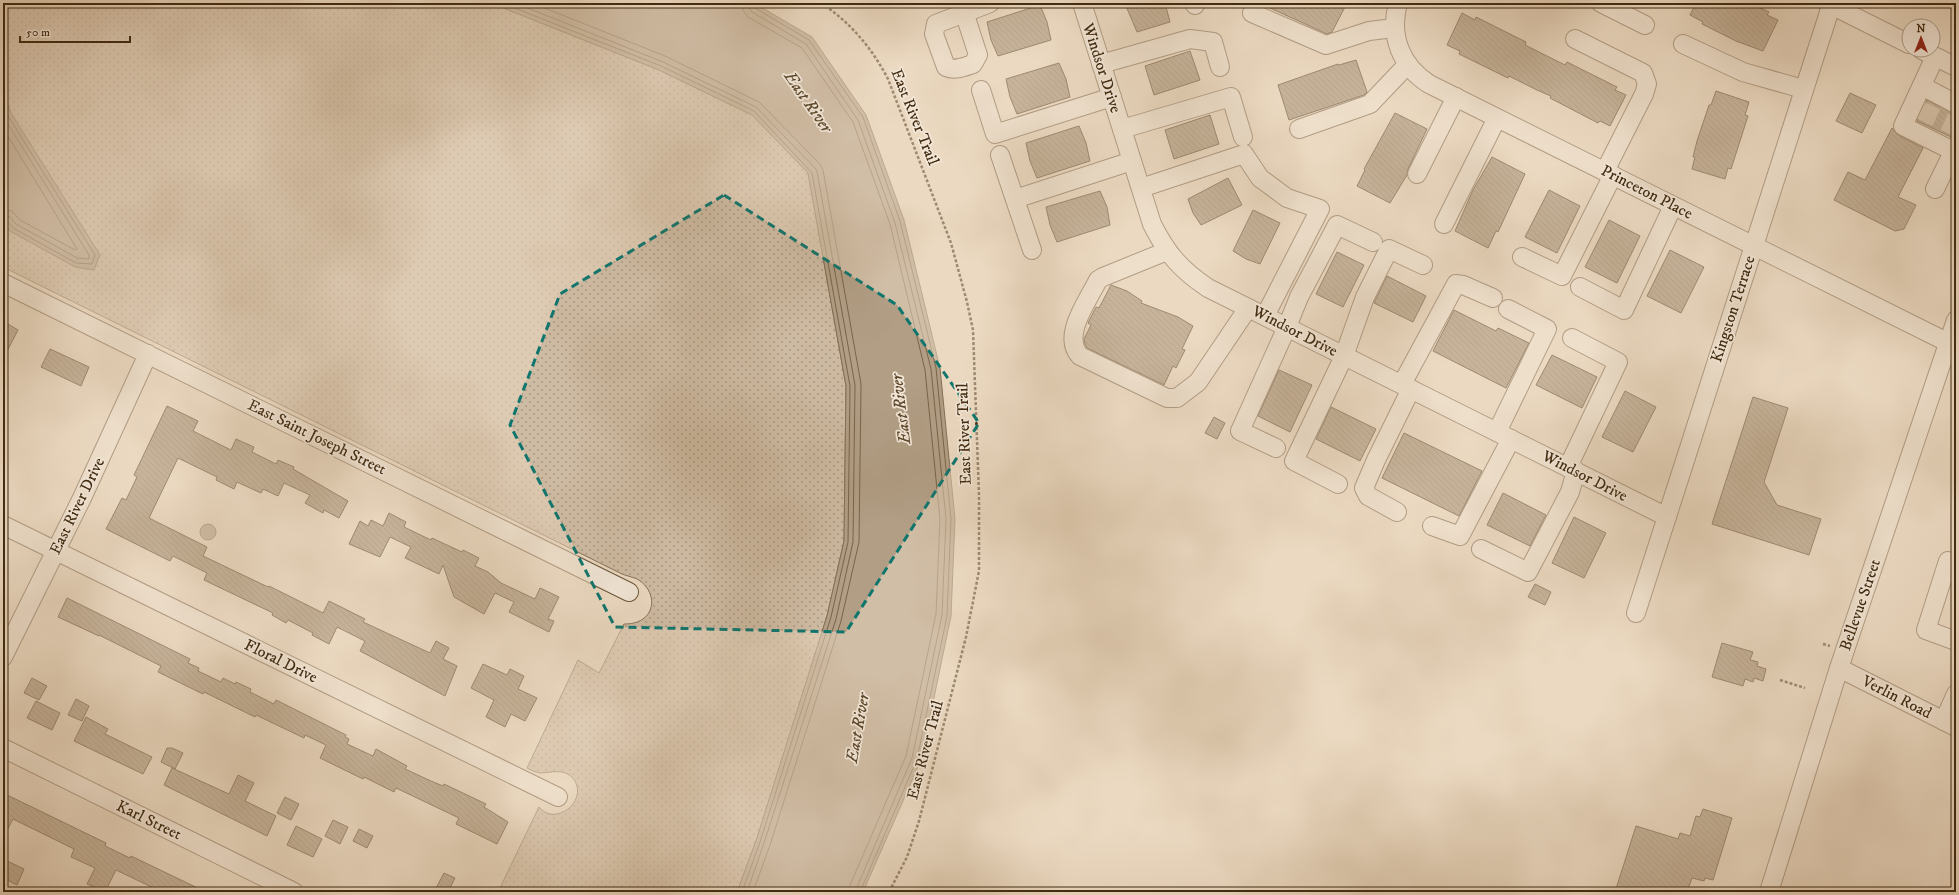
<svg xmlns="http://www.w3.org/2000/svg" width="1959" height="895" viewBox="0 0 1959 895" font-family="'IM FELL DW Pica',serif">
	<style>
		.park { fill: url(#park-dots); stroke: #88735a }
		.water { fill: #b19e85; stroke: #847056 }
		.lines { fill: none; stroke-linecap: round; stroke-linejoin: round }
		.shore { stroke: #79644a; stroke-width: 1 }
		.building { fill: url(#building-back-hatch); stroke: #412b10 }
		.minor-tunnel { stroke: #c9b69e; stroke-width: 18; stroke-dasharray: 18 9; stroke-linecap: butt }
		.minor-casing { stroke: #6c563c; stroke-width: 20 }
		.path { stroke: #412b10; stroke-width: 2.5; stroke-dasharray: 3 2; stroke-linecap: butt }
		.minor { stroke: #f2e6d7; stroke-width: 18 }
		.marked { fill: none; stroke: #0f766e; stroke-width: 3; stroke-dasharray: 8 5; stroke-linejoin: round }
		.labels { text-anchor: middle; dominant-baseline: central; stroke-width: 3.5; stroke-linejoin: round; paint-order: stroke }
		.street-label { font-size: 16px; fill: #412b10; stroke: #f2e6d7 }
		.water-label { font-size: 17px; font-style: italic; fill: #5d482d; stroke: #f2e6d7 }
	</style>
	<defs>
		<pattern id="park-dots" width="8" height="8" patternUnits="userSpaceOnUse"><rect width="8" height="8" fill="#cebba3"/><path d="M2 2h.1M6 6h.1" fill="none" stroke="#a99883" stroke-width="1.8" stroke-linecap="round"/></pattern>
		<pattern id="building-back-hatch" width="6" height="6" patternUnits="userSpaceOnUse"><rect width="6" height="6" fill="#99856c"/><path d="M-1 5l2 2M0 0l6 6M5-1l2 2" fill="none" stroke="#7e6d57"/></pattern>
	</defs>
	<rect width="100%" height="100%" fill="#ebd9c1"/>
	<filter id="stains"><feTurbulence type="fractalNoise" baseFrequency=".005" numOctaves="4"/><feColorMatrix values="0 0 0 0 .2 0 0 0 0 .09 0 0 0 0 .02 0 0 0 .5 -.17"/></filter>
	<radialGradient id="worn" r=".72"><stop offset=".6" stop-color="#630" stop-opacity="0"/><stop offset="1" stop-color="#630" stop-opacity=".3"/></radialGradient>
	<path class="park" d="M3,3H491L659,70L752,115L808,173L846,386L844,541L827,616L756,841L737,892H498L539,807C555,827 587,802 575,781C567,768 553,772 541,773C537,773 531,770 527,768L578,660L599,673L624,624C631,624 637,623 643,619C658,608 652,587 637,579C633,577 627,576 622,574L3,267Z"/>
	<g class="water">
		<path d="M491,3H754L812,37L866,115L904,220L940,368L955,519L951,616L921,760L863,892H737L756,841L827,616L844,541L846,386L808,173L752,115L659,70Z"/>
		<path d="M3,92L11,113L100,255L94,270L75,267L10,231L3,222Z"/>
		<circle cx="208" cy="532" r="8"/>
	</g>
	<g class="lines">
		<g class="shore">
			<path d="M502,3L661,66L754,111L812,173L850,386L848,542L831,617L760,842L742,892"/>
			<path d="M515,3L663,62L756,107L814,167L817,171L855,385L853,542L836,619L764,843L747,892"/>
			<path d="M532,3L665,56L759,102L819,163L823,170L861,384L859,542L841,621L770,845L753,892"/>
			<path d="M742,3L743,10L748,17L802,48L853,122L890,224L925,370L940,519L936,614L906,756L850,885L849,892"/>
			<path d="M748,3L749,8L752,12L806,44L858,120L895,223L931,369L946,519L942,615L912,758L855,892"/>
			<path d="M753,3L755,8L809,40L863,117L900,221L936,368L951,519L947,616L917,759L860,892"/>
			<path d="M3,103L8,116L95,255L92,264L76,263L13,228L7,221L3,220"/>
			<path d="M3,116L89,255V259L77,258L16,224L10,217L3,215"/>
			<path d="M3,128L77,249L75,250L20,220L12,211L3,209"/>
		</g>
	</g>
	<g class="building">
		<path d="M1128,3H1165L1170,22L1137,32L1126,6L1129,5Z"/>
		<path d="M1259,3H1347L1332,32L1327,34Z"/>
		<path d="M1696,3H1744L1753,8L1754,5L1769,12L1767,15L1778,20L1763,51L1736,41L1702,24L1703,22L1690,15Z"/>
		<path d="M1040,5L1047,22L1051,40L998,56L991,40L987,22Z"/>
		<path d="M1462,13L1475,20L1476,17L1526,42L1525,45L1565,65L1567,62L1617,87L1615,90L1626,95L1610,126L1600,121L1598,123L1550,98L1551,96L1537,90L1509,76L1508,78L1459,54L1460,51L1447,45Z"/>
		<path d="M1190,51L1200,80L1154,95L1145,66Z"/>
		<path d="M1356,60L1367,92L1364,95L1289,120L1278,85L1338,64L1339,65Z"/>
		<path d="M1059,63L1066,79L1070,97L1017,114L1010,97L1006,79Z"/>
		<path d="M1716,91L1749,102L1745,115L1748,116L1731,169L1728,168L1725,179L1692,169L1695,157H1693L1697,141L1709,105H1711Z"/>
		<path d="M1850,93L1876,105L1862,133L1836,121Z"/>
		<path d="M1927,100L1956,114V127L1951,137L1917,121Z"/>
		<path d="M1395,113L1427,129L1408,169L1407,175L1390,203L1357,186L1365,170L1364,169Z"/>
		<path d="M1210,115L1219,144L1174,159L1165,130Z"/>
		<path d="M1079,126L1086,143L1090,161L1037,178L1030,161L1026,143Z"/>
		<path d="M1892,128L1898,135L1923,148L1898,197L1916,205L1904,229L1895,231L1834,200L1848,172L1865,180Z"/>
		<path d="M1492,157L1525,174L1498,232L1496,231L1488,248L1455,231L1473,190Z"/>
		<path d="M1228,178L1242,205L1201,225L1193,213L1188,199Z"/>
		<path d="M1549,190L1580,206L1557,253L1525,237Z"/>
		<path d="M1100,191L1107,207L1110,225L1057,242L1050,225L1046,207Z"/>
		<path d="M1253,210L1280,223L1260,264L1246,259L1233,251Z"/>
		<path d="M1609,220L1640,236L1617,283L1585,267Z"/>
		<path d="M1670,250L1704,267L1681,313L1647,296Z"/>
		<path d="M1337,252L1364,265L1343,307L1316,294Z"/>
		<path d="M1387,276L1426,296L1413,322L1374,303Z"/>
		<path d="M1111,285L1127,291L1142,301L1141,303L1178,317L1193,326L1182,349L1185,350L1176,368L1173,366L1164,385L1087,348L1085,344L1084,339L1091,325L1088,323L1096,307L1099,308Z"/>
		<path d="M1454,310L1496,331L1498,328L1529,343L1506,388L1433,351Z"/>
		<path d="M3,321L18,330L3,359Z"/>
		<path d="M50,349L89,367L81,386L41,367Z"/>
		<path d="M1552,355L1597,377L1582,408L1536,385Z"/>
		<path d="M1279,370L1312,385L1290,432L1258,416Z"/>
		<path d="M1625,391L1656,407L1633,452L1602,437Z"/>
		<path d="M1753,397L1788,408L1764,482L1777,505L1821,519L1809,555L1712,524Z"/>
		<path d="M167,406L198,421L193,431L231,450L236,439L254,447L252,452L276,464L278,460L294,467L293,469L348,501L339,518L324,510L323,513L305,503L310,495L284,483L278,496L263,489L261,493L237,482L234,489L216,480L217,477L178,458L149,518L207,547L203,556L268,587L269,586L323,613L329,601L365,619L363,622L430,653L436,641L449,648L443,659L457,666L445,696L360,651L365,641L337,627L329,644L312,635L313,633L288,620L286,623L272,615L273,613L204,580L207,573L173,556L170,561L106,529L122,498L126,500L137,477L134,475Z"/>
		<path d="M1331,407L1376,429L1360,461L1316,439Z"/>
		<path d="M1214,417L1225,423L1217,439L1205,433Z"/>
		<path d="M1404,433L1482,471L1459,516L1382,478Z"/>
		<path d="M1503,493L1546,515L1530,546L1487,525Z"/>
		<path d="M389,513L406,522L404,527L431,540L432,538L462,552L463,550L479,558L475,566L488,572L501,583L535,599L540,588L559,597L548,619L554,621L549,632L509,612L514,602L495,593L484,614L454,597L443,565L439,574L405,558L411,547L390,537L380,557L349,544L360,521L368,526L371,520L383,526Z"/>
		<path d="M1574,517L1606,533L1584,578L1552,563Z"/>
		<path d="M1535,584L1551,592L1545,605L1528,597Z"/>
		<path d="M67,598L190,659L188,663L199,668L198,671L221,682L223,678L235,684L236,682L251,689L250,692L274,704L276,700L346,735L345,737L349,739L347,744L373,756L376,749L407,766L405,769L431,781L443,786L444,784L486,804L484,807L508,822L497,844L456,824L459,818L396,788L394,792L364,777L363,779L320,758L326,745L305,735L304,738L256,715L255,717L204,692L203,694L158,672L161,666L99,635V636L58,617Z"/>
		<path d="M1722,643L1753,652L1750,660L1758,662L1757,666L1766,669L1763,681L1754,678L1753,682L1745,679L1743,686L1712,677Z"/>
		<path d="M483,664L507,675L510,669L524,676L518,689L537,698L525,721L511,714L505,727L486,717L494,700L471,688Z"/>
		<path d="M32,678L47,686L39,700L24,693Z"/>
		<path d="M76,699L89,706L82,721L68,715Z"/>
		<path d="M36,701L60,713L52,730L27,718Z"/>
		<path d="M86,717L108,729L105,734L152,757L143,774L74,741Z"/>
		<path d="M167,748H172L183,753L175,769L161,762Z"/>
		<path d="M172,768L229,794L238,775L254,783L245,801L276,816L267,836L164,785Z"/>
		<path d="M3,793L106,843L105,846L130,858L131,856L206,892H162L116,870L105,892L87,884L95,868L71,857L74,849L13,819L3,838Z"/>
		<path d="M285,797L299,804L291,820L277,813Z"/>
		<path d="M1703,809L1732,818L1713,880L1705,878L1704,881L1692,878L1687,892H1615L1636,826L1678,839L1680,833L1690,836L1696,816L1700,817Z"/>
		<path d="M333,820L348,827L340,844L325,836Z"/>
		<path d="M296,826L322,839L313,857L287,845Z"/>
		<path d="M359,829L373,836L367,848L353,841Z"/>
		<path d="M3,859L24,869L17,885L3,878Z"/>
		<path d="M444,873L455,878L448,892H434Z"/>
	</g>
	<g class="lines">
		<path class="minor-tunnel" d="M1920,110L1956,127"/>
		<g class="minor-casing">
			<g id="minor">
				<path d="M1082,3L1152,224C1167,254 1181,270 1208,288L1667,517"/>
				<path d="M1194,3L1195,5"/>
				<path d="M1398,3C1389,36 1401,66 1429,84L1949,343"/>
				<path d="M1601,3L1645,25"/>
				<path d="M1827,3L1909,44"/>
				<path d="M964,12L978,55L973,64C964,67 955,71 946,67L934,34L936,24L990,3"/>
				<path d="M1252,13L1326,45L1369,31L1394,28"/>
				<path d="M1575,39L1643,73L1647,84L1644,94L1605,171"/>
				<path d="M1683,44L1743,72L1803,89"/>
				<path d="M1922,50L1956,67"/>
				<path d="M1935,57L1903,126L1953,151"/>
				<path d="M1101,64L1190,39L1213,42L1220,67"/>
				<path d="M1922,86L1956,104"/>
				<path d="M981,90L995,134L1112,97"/>
				<path d="M1122,129L1231,97L1243,137"/>
				<path d="M1299,129L1370,104L1407,65"/>
				<path d="M1000,155L1032,250"/>
				<path d="M1417,174L1456,97"/>
				<path d="M1141,188L1244,154L1260,178L1287,198L1320,209L1265,316"/>
				<path d="M1935,189L1956,146"/>
				<path d="M1015,199L1132,161"/>
				<path d="M1444,224L1497,118"/>
				<path d="M1167,251L1103,277L1098,280C1088,301 1061,336 1080,356L1167,398H1177L1198,382L1248,308"/>
				<path d="M1522,257L1562,276L1613,175"/>
				<path d="M3,283L629,592"/>
				<path d="M1580,287L1624,310L1673,206"/>
				<path d="M1402,384L1456,284L1463,285L1493,298"/>
				<path d="M1497,432L1547,329L1508,309"/>
				<path d="M1276,448L1240,431L1287,327L1299,297L1337,225L1373,242"/>
				<path d="M1568,467L1618,362L1572,338"/>
				<path d="M1338,484L1294,461L1344,356L1365,297L1389,249L1423,265"/>
				<path d="M1397,512L1368,496L1364,488L1376,460L1411,389"/>
				<path d="M3,525L558,797"/>
				<path d="M1432,526L1460,536L1511,439"/>
				<path d="M1481,549L1528,572L1570,492L1576,471"/>
				<path d="M1948,561L1926,630L1956,641"/>
				<path d="M1636,613L1832,3"/>
				<path d="M3,657L82,498L148,354"/>
				<path d="M1839,668L1956,727"/>
				<path d="M1944,721L1956,694"/>
				<path d="M3,748L294,892"/>
				<path d="M1769,892L1839,668L1956,320"/>
			</g>
		</g>
		<g class="path">
			<path d="M821,3C850,22 872,48 888,79L951,243L967,302L973,330L979,495V571L966,637L919,821L907,857L889,892"/>
			<path d="M1823,644L1830,646"/>
			<path d="M1780,680L1805,688"/>
		</g>
		<use href="#minor" class="minor"/>
	</g>
	<path d="M0 0H1959V895H0ZM724,195L897,305L979,423L846,632L615,627L510,425L560,294Z" fill="#ebd9c1" fill-opacity=".55" fill-rule="evenodd"/>
	<path class="marked" d="M724,195L897,305L979,423L846,632L615,627L510,425L560,294Z"/>
	<g class="labels">
		<g class="street-label">
			<text transform="translate(1102 68) rotate(72)">Windsor Drive</text>
			<text transform="translate(915 117) rotate(68)">East River Trail</text>
			<text transform="translate(1647 192) rotate(27)">Princeton Place</text>
			<text transform="translate(1733 309) rotate(-72)">Kingston Terrace</text>
			<text transform="translate(1295 331) rotate(27)">Windsor Drive</text>
			<text transform="translate(964 434) rotate(-92)">East River Trail</text>
			<text transform="translate(317 437) rotate(26)">East Saint Joseph Street</text>
			<text transform="translate(1585 476) rotate(27)">Windsor Drive</text>
			<text transform="translate(77 506) rotate(-64)">East River Drive</text>
			<text transform="translate(1860 605) rotate(-71)">Bellevue Street</text>
			<text transform="translate(281 661) rotate(26)">Floral Drive</text>
			<text transform="translate(1897 697) rotate(27)">Verlin Road</text>
			<text transform="translate(925 750) rotate(-75)">East River Trail</text>
			<text transform="translate(149 820) rotate(26)">Karl Street</text>
		</g>
		<g class="water-label">
			<text transform="translate(808 102) rotate(55)">East River</text>
			<text transform="translate(901 409) rotate(-97)">East River</text>
			<text transform="translate(858 728) rotate(-80)">East River</text>
		</g>
	</g>
	<rect width="1959" height="895" fill="none" stroke="#ebd9c1" stroke-width="16"/>
	<rect x="4" y="4" width="1951" height="887" fill="none" stroke="#412b10" stroke-width="2"/>
	<rect x="8" y="8" width="1943" height="879" fill="none" stroke="#412b10"/>
	<g transform="translate(1921 38)"><circle r="19" fill="#f2e6d7" stroke="#ab9b87"/>
	<path d="M0-3L7 15L0 10L-7 15Z" fill="#8f2418"/>
	<text y="-6" font-size="11" font-weight="bold" text-anchor="middle" fill="#412b10">N</text>
	</g>
	<path d="M20 36v6h110v-6" fill="none" stroke="#412b10" stroke-width="2"/>
	<text x="26" y="36" font-size="12" fill="#412b10" stroke="#f2e6d7" stroke-width="3" paint-order="stroke">50 m</text>
	<rect width="100%" height="100%" filter="url(#stains)"/>
	<rect width="100%" height="100%" fill="url(#worn)"/>
</svg>
